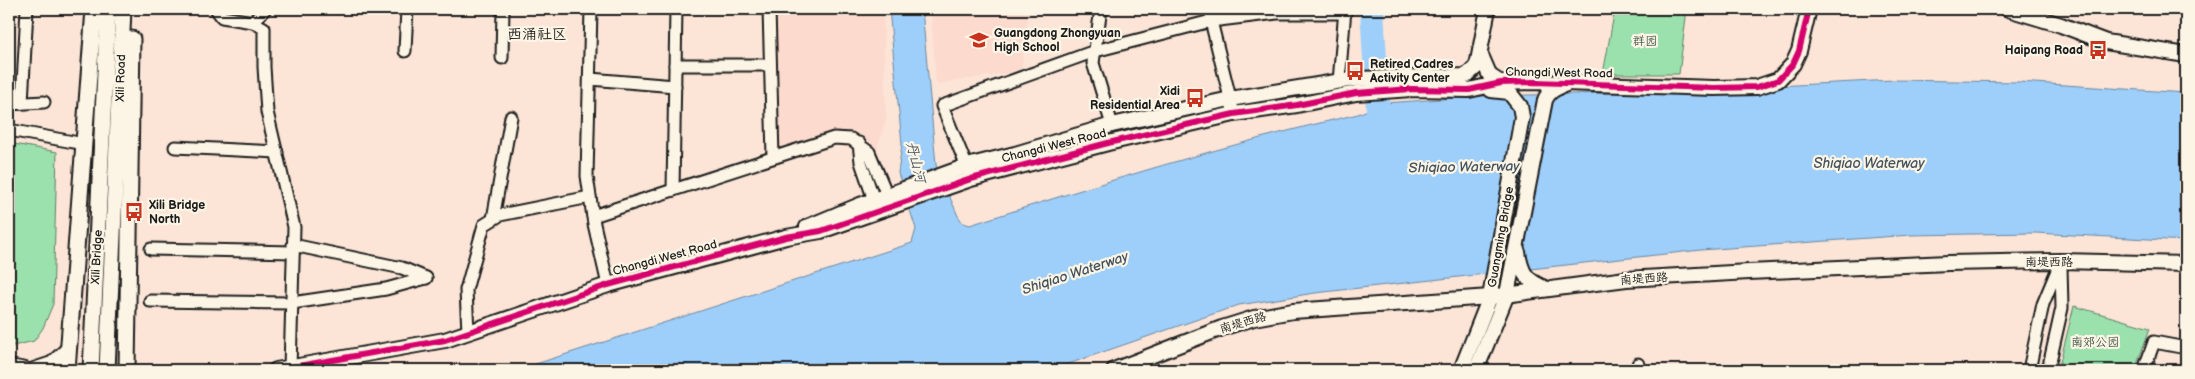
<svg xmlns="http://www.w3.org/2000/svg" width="2195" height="379" viewBox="0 0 2195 379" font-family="'Balsamiq Sans','LXGW WenKai TC',sans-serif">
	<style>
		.built { fill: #fcdacd }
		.green { fill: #9be1ad; stroke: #5c7e64 }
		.water { fill: #9ecffa; stroke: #6a87a1 }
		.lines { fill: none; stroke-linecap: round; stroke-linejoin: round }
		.river { stroke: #9ecffa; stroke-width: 24 }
		.minor-casing { stroke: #1c1c1c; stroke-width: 15 }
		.tertiary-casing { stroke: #1c1c1c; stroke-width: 18 }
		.secondary-casing { stroke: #1c1c1c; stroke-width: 19 }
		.minor { stroke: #fcf5e5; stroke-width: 11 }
		.tertiary { stroke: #fcf5e5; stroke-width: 14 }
		.secondary { stroke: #fcf5e5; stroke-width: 15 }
		.cycleway-casing { stroke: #fcf5e5; stroke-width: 9 }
		.cycleway { stroke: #d6006c; stroke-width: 6 }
		.labels { text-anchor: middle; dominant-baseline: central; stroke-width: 4.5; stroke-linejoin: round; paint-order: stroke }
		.poi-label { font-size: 12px; font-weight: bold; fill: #1c1c1c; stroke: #fcf5e5; text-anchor: start }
		.park-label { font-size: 12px; fill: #425748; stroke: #fcf5e5 }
		.street-label { font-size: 12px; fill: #1c1c1c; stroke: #fcf5e5 }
		.water-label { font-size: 14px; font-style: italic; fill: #43525f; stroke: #fcf5e5 }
		.quarter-label { font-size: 15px; fill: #1c1c1c; stroke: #fcf5e5 }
	</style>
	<rect width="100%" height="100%" fill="#fce5d7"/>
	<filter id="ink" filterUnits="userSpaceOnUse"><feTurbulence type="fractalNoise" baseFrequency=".02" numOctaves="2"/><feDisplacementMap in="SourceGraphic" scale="10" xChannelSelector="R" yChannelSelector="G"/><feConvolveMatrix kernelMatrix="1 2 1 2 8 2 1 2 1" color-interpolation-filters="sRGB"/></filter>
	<g filter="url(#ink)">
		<g class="built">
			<path d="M762,9H883L886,120L866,183L846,136L777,154L766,141Z"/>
			<path d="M931,9H1029L1021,71L936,84Z"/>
		</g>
		<g class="green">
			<path d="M1615,9H1687L1679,74H1603Z"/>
			<path d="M9,143L57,152L53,304L43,328L34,341L9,347Z"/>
			<path d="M2074,306L2150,328L2135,370H2058Z"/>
		</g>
		<path class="water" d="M889,9H922L936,165L958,216L963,223L970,225C1098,184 1226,144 1358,114L1370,109V104L1484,96L1659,92L1893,80L2019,82L2186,93V241L2035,233L1911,235L1701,250L1315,293L1239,305L1051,370H517L912,243L916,229L898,173L902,144Z"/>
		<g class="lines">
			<path class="river" d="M1372,9L1378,110L1389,131"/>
			<g class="minor-casing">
				<g id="minor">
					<path d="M216,9L222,17L253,22L264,28V67L267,112L294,227L290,368"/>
					<path d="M591,9L587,176L594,224L608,285"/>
					<path d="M769,9L773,157"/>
					<path d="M1101,9L1093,63L1112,125"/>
					<path d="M1212,9L1211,21L1234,114"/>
					<path d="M253,22L265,9"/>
					<path d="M405,51L407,9"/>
					<path d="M502,58L503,9"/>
					<path d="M675,65H770"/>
					<path d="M590,79L675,86"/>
					<path d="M1339,82L1345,9"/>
					<path d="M22,103L27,9"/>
					<path d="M9,104L44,102"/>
					<path d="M9,130L84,144"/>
					<path d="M859,143L861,162L874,200"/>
					<path d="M175,147L277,152"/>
					<path d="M969,172L942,106L1095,51L1211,21L1277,13H1345"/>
					<path d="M673,190L676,9"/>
					<path d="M593,216L834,138L851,139L869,152L887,195"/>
					<path d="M493,219L511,117"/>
					<path d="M293,245L402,268L426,278"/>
					<path d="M151,249L293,252"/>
					<path d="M150,301L292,303L386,289L426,278"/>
					<path d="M468,332L466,290L484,225L500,215L590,197"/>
					<path d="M1638,370V364"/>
					<path d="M2029,370L2043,304L2061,261"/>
					<path d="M2048,370L2062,308L2061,266"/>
					<path d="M2144,370L2154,342L2186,348"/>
				</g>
			</g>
			<g class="tertiary-casing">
				<g id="tertiary">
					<path d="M2008,9L2061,25L2106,42L2186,55"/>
					<path d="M1480,53L1490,76L1501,83"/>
					<path d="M807,227L860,205L967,166L1015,154L1112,125L1230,99L1354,79L1466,76L1476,67L1478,61L1488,9"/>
					<path d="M1518,252C1521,273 1526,281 1547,289"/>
					<path d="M9,367L26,370"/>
					<path d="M34,370L52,364L68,349"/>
					<path d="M276,370L445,340L608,285L786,237L821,231L971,179L1108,143L1234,114L1297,105L1356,93L1411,89L1469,90L1501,83L1534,82L1714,88L1757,87L1778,80L1793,64L1799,51L1809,9"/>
					<path d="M1114,370L1222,328L1254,318L1293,311L1490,297L1626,279L1749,272L1948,263L2061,261L2186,264"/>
					<path d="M1461,370L1490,297L1522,117L1520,106L1509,92L1491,90"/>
					<path d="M1476,370L1507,294L1545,100C1549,90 1557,88 1566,84"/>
				</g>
			</g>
			<g class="secondary-casing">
				<g id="secondary">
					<path d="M67,370L94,9"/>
					<path d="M91,370L108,9"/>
					<path d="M107,370L123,9"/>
					<path d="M127,370L132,39"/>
				</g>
			</g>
			<use href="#minor" class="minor"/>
			<use href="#tertiary" class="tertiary"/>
			<use href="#secondary" class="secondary"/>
			<g class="cycleway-casing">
				<path id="cycleway" d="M276,370L445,340L608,285L786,237L821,231L971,179L1108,143L1234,114L1297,105L1356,93L1411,89L1469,90L1501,83L1534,82L1714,88L1757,87L1778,80L1793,64L1799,51L1809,9"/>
			</g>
			<use href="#cycleway" class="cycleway"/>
		</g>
	</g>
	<defs>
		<g id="school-bare" transform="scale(1.5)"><path d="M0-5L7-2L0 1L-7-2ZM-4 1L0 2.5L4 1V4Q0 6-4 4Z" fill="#c8321e" stroke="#fcf5e5" stroke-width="2.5" paint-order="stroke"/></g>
		<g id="bus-bare" transform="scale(1.5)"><path d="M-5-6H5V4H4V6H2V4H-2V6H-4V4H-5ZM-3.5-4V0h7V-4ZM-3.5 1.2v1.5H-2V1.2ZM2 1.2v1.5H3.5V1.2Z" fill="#c8321e" stroke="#fcf5e5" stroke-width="2.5" paint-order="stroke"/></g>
	</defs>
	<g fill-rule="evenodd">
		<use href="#school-bare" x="979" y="40"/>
		<use href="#bus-bare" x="2098" y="50"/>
		<use href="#bus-bare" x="1355" y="71"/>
		<use href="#bus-bare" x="1195" y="98"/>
		<use href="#bus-bare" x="134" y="212"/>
	</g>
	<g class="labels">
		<g class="poi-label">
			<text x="994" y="33">Guangdong Zhongyuan<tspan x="994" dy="14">High School</tspan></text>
			<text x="2083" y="50" text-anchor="end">Haipang Road</text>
			<text x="1370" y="64">Retired Cadres<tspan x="1370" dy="14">Activity Center</tspan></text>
			<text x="1180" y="91" text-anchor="end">Xidi<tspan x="1180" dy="14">Residential Area</tspan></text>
			<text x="149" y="205">Xili Bridge<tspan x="149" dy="14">North</tspan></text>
		</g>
		<g class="park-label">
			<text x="1645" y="41">群园</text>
			<text x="2095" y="342">南郊公园</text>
		</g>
		<g class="street-label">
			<text transform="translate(1559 73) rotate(1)">Changdi West Road</text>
			<text transform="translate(121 78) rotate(-88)">Xili Road</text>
			<text transform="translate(1054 146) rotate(-14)">Changdi West Road</text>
			<text transform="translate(1501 237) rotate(-80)">Guangming Bridge</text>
			<text transform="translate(97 257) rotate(-87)">Xili Bridge</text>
			<text transform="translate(665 258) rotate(-15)">Changdi West Road</text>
			<text x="2049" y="262">南堤西路</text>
			<text transform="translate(1644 279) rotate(-4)">南堤西路</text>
			<text transform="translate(1243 323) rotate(-16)">南堤西路</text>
		</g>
		<g class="water-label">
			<text transform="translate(916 162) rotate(76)">丹山河</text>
			<text x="1869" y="163">Shiqiao Waterway</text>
			<text transform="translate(1464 167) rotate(-1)">Shiqiao Waterway</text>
			<text transform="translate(1075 273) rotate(-18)">Shiqiao Waterway</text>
		</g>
		<g class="quarter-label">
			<text x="537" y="34">西涌社区</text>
		</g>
	</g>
	<rect width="2195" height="379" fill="none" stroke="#fcf5e5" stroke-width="30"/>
	<rect x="15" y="15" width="2165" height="349" fill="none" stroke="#1c1c1c" stroke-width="2" filter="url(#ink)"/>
</svg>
